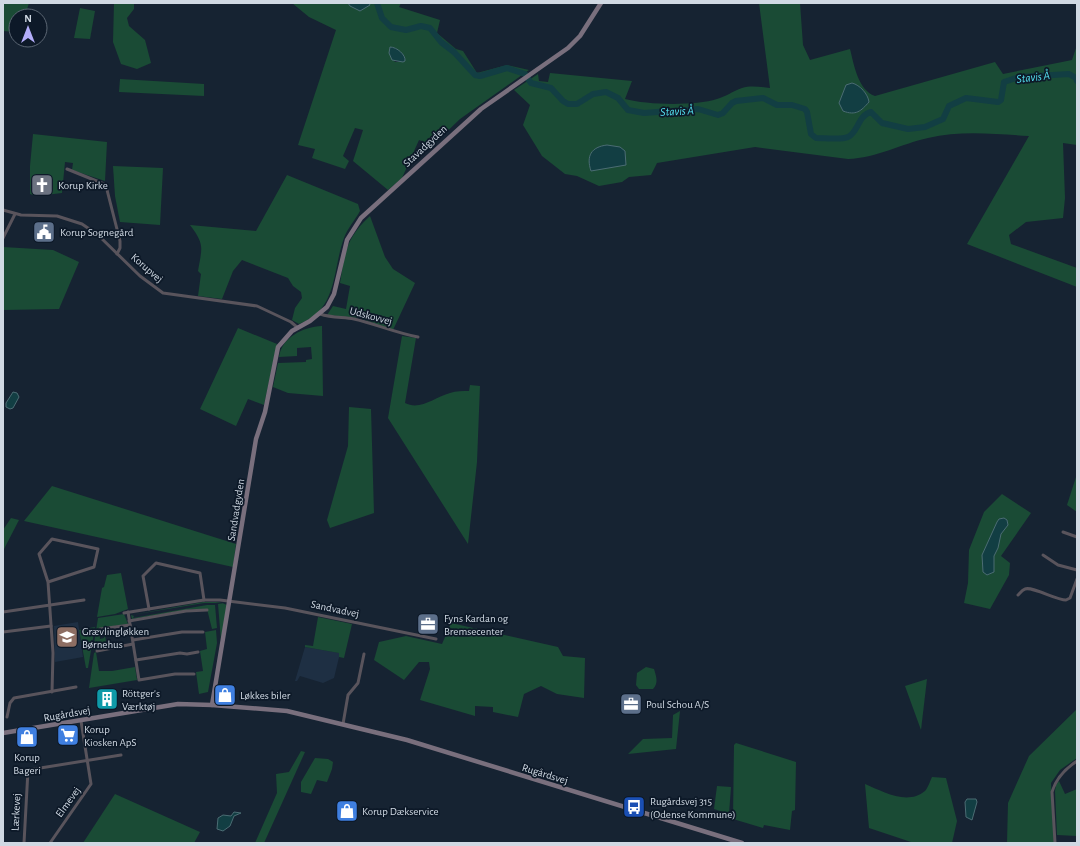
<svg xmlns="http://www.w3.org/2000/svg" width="1080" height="846" viewBox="0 0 1080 846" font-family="'Alegreya Sans',sans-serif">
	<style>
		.built { fill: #1e2f43 }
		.green { fill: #1a4b35; fill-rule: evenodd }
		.water { fill: #123e43; stroke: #4b6c73 }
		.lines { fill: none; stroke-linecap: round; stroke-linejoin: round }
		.river { stroke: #123e43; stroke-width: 6 }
		.street { stroke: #59545c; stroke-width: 3 }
		.secondary { stroke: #796f7d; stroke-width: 4.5 }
		.labels { text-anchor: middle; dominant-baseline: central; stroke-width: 3.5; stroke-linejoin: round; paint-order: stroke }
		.street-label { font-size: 11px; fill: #d0d9e3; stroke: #0d1928 }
		.poi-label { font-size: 11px; fill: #d0d9e3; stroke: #0d1928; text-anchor: start }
		.water-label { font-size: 12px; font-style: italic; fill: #55e1f0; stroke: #0d1928 }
	</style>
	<rect width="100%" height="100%" fill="#162332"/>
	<g class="built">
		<path d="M78,622L83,657L55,662L54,626Z"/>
		<path d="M305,647L340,653L334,678L323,683L300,676L297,681H295Z"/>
	</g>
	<g class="green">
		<path d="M3,3H29L25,16H16V32L3,31Z"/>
		<path d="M114,3H134V9L127,18L129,26L145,40L151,63L137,69L121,64L113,42Z"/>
		<path d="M292,3H348L350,6L370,5L369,3H401L399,7L440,20L437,33L456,49L463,51L477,73L507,65L529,70L460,119L433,145L419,140L402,178L388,190L353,161L363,130L355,128L343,156L349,161L345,169L312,158L315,149L298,145L336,30L309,17ZM390,47C397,47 404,54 405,61L395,62L389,53Z"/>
		<path d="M759,3H800L803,45L810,60L850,49C854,65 858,90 875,96L995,62L1003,74L1072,60L1077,45V145L1063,143L1065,198L1063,218L1026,222L1009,235L1011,244L1077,268V287L967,244L1029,136C995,134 961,130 928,138C901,144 876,158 848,159L755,147L657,163L651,175L629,177L622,182L599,186L577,176L565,174L542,156L523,125L530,105L514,90L538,74L539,81L548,82L550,73L632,81L625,99C647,105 695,106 717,99C725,97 733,91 742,88C751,85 760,87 770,88Z"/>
		<path d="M80,8L95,11L90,39L74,38Z"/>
		<path d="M120,79L204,84V96L119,92Z"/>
		<path d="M33,134L107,142L105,181L72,170L73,163L65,162L62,193L37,196L30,194V166Z"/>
		<path d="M113,166L163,168L160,225L120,222L115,196Z"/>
		<path d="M287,175L358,204L360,211C355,220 347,229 344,238C332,271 338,310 299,324L292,320L295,308L302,298L301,292L293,286L288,278L242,260L233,271L222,299L198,296L201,274L198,271C202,247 205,245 190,225L256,231Z"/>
		<path d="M370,216L385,257L393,269L415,283L393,330L360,318L327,315L333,306L346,309L350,286L340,283C345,252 346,238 370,216Z"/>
		<path d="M3,247L53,250L79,262L59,309L3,310Z"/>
		<path d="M322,326L323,396L288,393L273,387L278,363L306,362V360L312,359L311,347L297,348V356L279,357C282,337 303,327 322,326Z"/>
		<path d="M238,328L277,344L264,405L248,399L236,426L200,409Z"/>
		<path d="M402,336L416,338L405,403C420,411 435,397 450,393C456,391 463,391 469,391L470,385L480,386L477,462L468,544L388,418Z"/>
		<path d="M349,407L371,409L374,513L330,528L327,520L348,446Z"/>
		<path d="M1077,474V512L1067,505Z"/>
		<path d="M52,486L236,544L233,567L24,521Z"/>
		<path d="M1002,494L1031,513L1001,556L1010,563L1009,575L990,609L964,603L968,583L969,550L984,512Z"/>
		<path d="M11,518L19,520L3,551V530Z"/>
		<path d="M121,573L128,609L115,614L97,617L102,588L104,587L107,575Z"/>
		<path d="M203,602C211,602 220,601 227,605L221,641L218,604L224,603H204L131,615Z"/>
		<path d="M207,605H215L217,628L212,629L207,609H193L132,619L131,615L134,616L133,618Z"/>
		<path d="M124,614L128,624L99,628L100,639L104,638L105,635L107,648L93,650L98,618Z"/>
		<path d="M318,617L352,624L344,658L339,657V653L305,647V645L313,646Z"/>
		<path d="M451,623L558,647L563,656L585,658L584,698L557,694L541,686L524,694L518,717L493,712V707L475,706V716L420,700L430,669L429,662H419L404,680L374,660L379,642L406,636L442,644Z"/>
		<path d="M95,627L88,668H86L79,630Z"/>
		<path d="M216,630L217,643L208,692L199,694L196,672L203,671L200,651L207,649L205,632Z"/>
		<path d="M96,652L99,671H112L135,667L137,680L89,688L94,653Z"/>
		<path d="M646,667L654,669C656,676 659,683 653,689H639L636,685L637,673Z"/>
		<path d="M927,679L921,730L905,686Z"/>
		<path d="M1077,709V758L1060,770L1051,783L1054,843H1007L1008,803L1029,756Z"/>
		<path d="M680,711L676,749L628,754L643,739L672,738L673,715Z"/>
		<path d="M736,743L796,762L795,810L792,811L790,830L764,825L763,828L733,819L734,745Z"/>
		<path d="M301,751L305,752L264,843H255L277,793L276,774L289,772Z"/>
		<path d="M315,758L328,759L333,762L332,769L327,782L317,780L311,794L301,792V782Z"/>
		<path d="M932,777L946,778L957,821L952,843H914L869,828L865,784C882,791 907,806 925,791C928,788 930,781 932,777Z"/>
		<path d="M1059,781L1065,794L1077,789V836L1057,835L1055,791L1056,785Z"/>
		<path d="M717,786L731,787L729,814L714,809Z"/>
		<path d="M115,794L200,832L194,843H83Z"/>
	</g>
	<g class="water">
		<path d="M348,3H369L370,5L360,11L350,6Z"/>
		<path d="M390,47C397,47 406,55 405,61L403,62L392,60L389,53Z"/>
		<path d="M852,83C860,85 868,94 869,102C861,111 856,116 843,111L839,103L846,85Z"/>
		<path d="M607,145L620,147L625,151L626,165L591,171C586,156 591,147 607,145Z"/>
		<path d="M13,392L17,393L19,397L13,408L10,409L6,407V403Z"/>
		<path d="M1004,518L1007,520L1008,525L1001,534L998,548L994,556V572L987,575L983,572L982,555L997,522L999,519Z"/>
		<path d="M967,799H976L977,802L972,820L966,817L965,802Z"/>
		<path d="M234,812L241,813L234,816L230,826L223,831L217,829L218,818L223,815L231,816Z"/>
	</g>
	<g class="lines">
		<path class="river" d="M377,3L382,18L391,27L406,30L421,26L430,28L441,42L454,52L475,75L480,76L507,68L525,74L531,83L551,88L563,101L568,104H577L593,94L606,92L618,98L628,110L644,113L698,109L718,115L723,113L732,103L736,101L763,98L777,105H792L805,109L807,112L811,134L816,138C824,138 842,140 848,137C858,133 858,115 871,112L882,123L908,129L925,127L943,119L949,106L966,98L998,102L1001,100L1004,82L1019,77L1069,74L1076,78L1077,81"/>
		<g class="street">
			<path d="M67,169L104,184L106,186L120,241V248L117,254"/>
			<path d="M3,210L21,215L57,216L82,224L98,235L140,276L163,293L257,306L291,322L298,328"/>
			<path d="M3,238L15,214"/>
			<path d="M320,314C332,318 343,317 354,319C376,324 396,333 418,337"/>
			<path d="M1063,532L1077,537"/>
			<path d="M1043,555L1058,565L1077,570"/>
			<path d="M48,582L94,567L98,549L52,539L39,554L48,582L53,653L52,692"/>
			<path d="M1018,595C1020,593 1022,590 1025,589C1032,586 1056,600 1066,600L1070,598L1077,579"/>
			<path d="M149,609L143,576L156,563L200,573L204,600"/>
			<path d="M3,612L84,600"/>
			<path d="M128,612L139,680L175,674H194"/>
			<path d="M124,613L204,600H220L285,608L436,639"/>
			<path d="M129,621L186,611L207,610"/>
			<path d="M100,629L130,625"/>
			<path d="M3,632L51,626"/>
			<path d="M133,640L182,632H203"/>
			<path d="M97,651L133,644"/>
			<path d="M136,660L180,653L187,654L198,652"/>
			<path d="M7,717L10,703L14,698L76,687"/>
			<path d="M343,724L348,695L358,683L364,654"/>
			<path d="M24,843L28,770L121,755"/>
			<path d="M50,843L91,784L81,721"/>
			<path d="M1055,843L1052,792C1056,778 1065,769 1077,761"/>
		</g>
		<g class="secondary">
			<path d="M212,705L256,439L265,412L278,347L292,331L310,321L327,307L334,294L347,240L361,218L481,109L568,48L580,36L601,3"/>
			<path d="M3,733L178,704L212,705L287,711L407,740L742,843"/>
		</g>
	</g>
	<defs>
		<g id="church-square" transform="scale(1.15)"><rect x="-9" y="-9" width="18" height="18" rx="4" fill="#6b7280" stroke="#0d1928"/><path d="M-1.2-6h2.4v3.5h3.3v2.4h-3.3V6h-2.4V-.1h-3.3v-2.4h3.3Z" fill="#fff"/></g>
		<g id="civic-square" transform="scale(1.15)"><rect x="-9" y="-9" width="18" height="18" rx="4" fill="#5c6f8a" stroke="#0d1928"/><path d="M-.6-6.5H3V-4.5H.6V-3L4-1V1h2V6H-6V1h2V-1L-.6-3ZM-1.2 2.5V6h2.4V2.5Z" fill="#fff"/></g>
		<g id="office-square" transform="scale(1.15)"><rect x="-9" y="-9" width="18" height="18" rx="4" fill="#5c6f8a" stroke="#0d1928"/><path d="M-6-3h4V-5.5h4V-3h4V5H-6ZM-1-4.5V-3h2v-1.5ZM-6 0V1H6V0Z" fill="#fff"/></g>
		<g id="school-square" transform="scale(1.15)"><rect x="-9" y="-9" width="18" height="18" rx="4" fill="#8d6e63" stroke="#0d1928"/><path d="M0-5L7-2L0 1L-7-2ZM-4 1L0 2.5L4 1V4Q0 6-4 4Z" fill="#fff"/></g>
		<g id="shop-square" transform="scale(1.15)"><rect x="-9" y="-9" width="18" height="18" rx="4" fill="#3f7fe0" stroke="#0d1928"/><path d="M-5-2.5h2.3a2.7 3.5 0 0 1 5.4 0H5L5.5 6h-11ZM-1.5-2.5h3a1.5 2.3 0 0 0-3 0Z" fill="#fff"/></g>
		<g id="building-square" transform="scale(1.15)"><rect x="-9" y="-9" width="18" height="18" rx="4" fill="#0f9aa8" stroke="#0d1928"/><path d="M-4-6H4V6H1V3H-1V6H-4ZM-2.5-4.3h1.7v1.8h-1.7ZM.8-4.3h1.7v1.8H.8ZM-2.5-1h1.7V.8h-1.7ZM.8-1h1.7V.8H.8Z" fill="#fff"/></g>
		<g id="supermarket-square" transform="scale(1.15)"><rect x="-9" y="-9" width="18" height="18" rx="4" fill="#3f7fe0" stroke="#0d1928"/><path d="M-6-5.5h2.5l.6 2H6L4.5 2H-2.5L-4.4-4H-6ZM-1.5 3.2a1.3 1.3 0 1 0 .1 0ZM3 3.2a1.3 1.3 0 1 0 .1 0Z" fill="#fff"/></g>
		<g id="bus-square" transform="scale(1.15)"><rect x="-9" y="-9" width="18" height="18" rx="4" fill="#1a4fb4" stroke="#0d1928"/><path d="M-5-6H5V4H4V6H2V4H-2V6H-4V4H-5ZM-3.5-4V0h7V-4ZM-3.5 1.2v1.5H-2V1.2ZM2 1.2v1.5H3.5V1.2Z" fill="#fff"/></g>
	</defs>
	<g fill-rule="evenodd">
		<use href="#church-square" x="42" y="185"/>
		<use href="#civic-square" x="44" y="232"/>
		<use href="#office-square" x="428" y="624"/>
		<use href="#school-square" x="67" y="637"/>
		<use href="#shop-square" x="225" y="695"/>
		<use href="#building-square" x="107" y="699"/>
		<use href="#office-square" x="631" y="704"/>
		<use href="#supermarket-square" x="68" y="735"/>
		<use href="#shop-square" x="27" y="737"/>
		<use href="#bus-square" x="634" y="807"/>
		<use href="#shop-square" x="347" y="811"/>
	</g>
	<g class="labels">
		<g class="street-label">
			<text transform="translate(425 146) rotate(-43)">Stavadgyden</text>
			<text transform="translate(147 268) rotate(41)">Korupvej</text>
			<text transform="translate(371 316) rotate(15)">Udskovvej</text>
			<text transform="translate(236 510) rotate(-81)">Sandvadgyden</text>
			<text transform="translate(335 609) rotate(12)">Sandvadvej</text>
			<text transform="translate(67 714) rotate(-10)">Rugårdsvej</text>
			<text transform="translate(545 774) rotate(17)">Rugårdsvej</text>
			<text transform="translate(68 802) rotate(-54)">Elmevej</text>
			<text transform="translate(16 812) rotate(-87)">Lærkevej</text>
		</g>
		<g class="poi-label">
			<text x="58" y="185">Korup Kirke</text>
			<text x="60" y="232">Korup Sognegård</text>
			<text x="444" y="618">Fyns Kardan og<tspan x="444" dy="13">Bremsecenter</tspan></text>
			<text x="82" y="631">Grævlingløkken<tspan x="82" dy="13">Børnehus</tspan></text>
			<text x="122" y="693">Röttger's<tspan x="122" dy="13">Værktøj</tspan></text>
			<text x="240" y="695">Løkkes biler</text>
			<text x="646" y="704">Poul Schou A/S</text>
			<text x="84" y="729">Korup<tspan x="84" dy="13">Kiosken ApS</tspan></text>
			<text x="27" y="757" text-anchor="middle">Korup<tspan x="27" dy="13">Bageri</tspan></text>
			<text x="650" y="801">Rugårdsvej 315<tspan x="650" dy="13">(Odense Kommune)</tspan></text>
			<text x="362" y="811">Korup Dækservice</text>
		</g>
		<g class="water-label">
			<text transform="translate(1033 77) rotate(-7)">Stavis Å</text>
			<text transform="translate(677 111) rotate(-3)">Stavis Å</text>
		</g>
	</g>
	<rect width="1080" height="846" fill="none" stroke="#d0d9e3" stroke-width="8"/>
	<g transform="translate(28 28)"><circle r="19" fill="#0d1928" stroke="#5b6673"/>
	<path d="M0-3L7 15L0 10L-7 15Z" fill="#b3adf9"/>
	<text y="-6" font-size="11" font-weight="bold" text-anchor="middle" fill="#d0d9e3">N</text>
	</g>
</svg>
